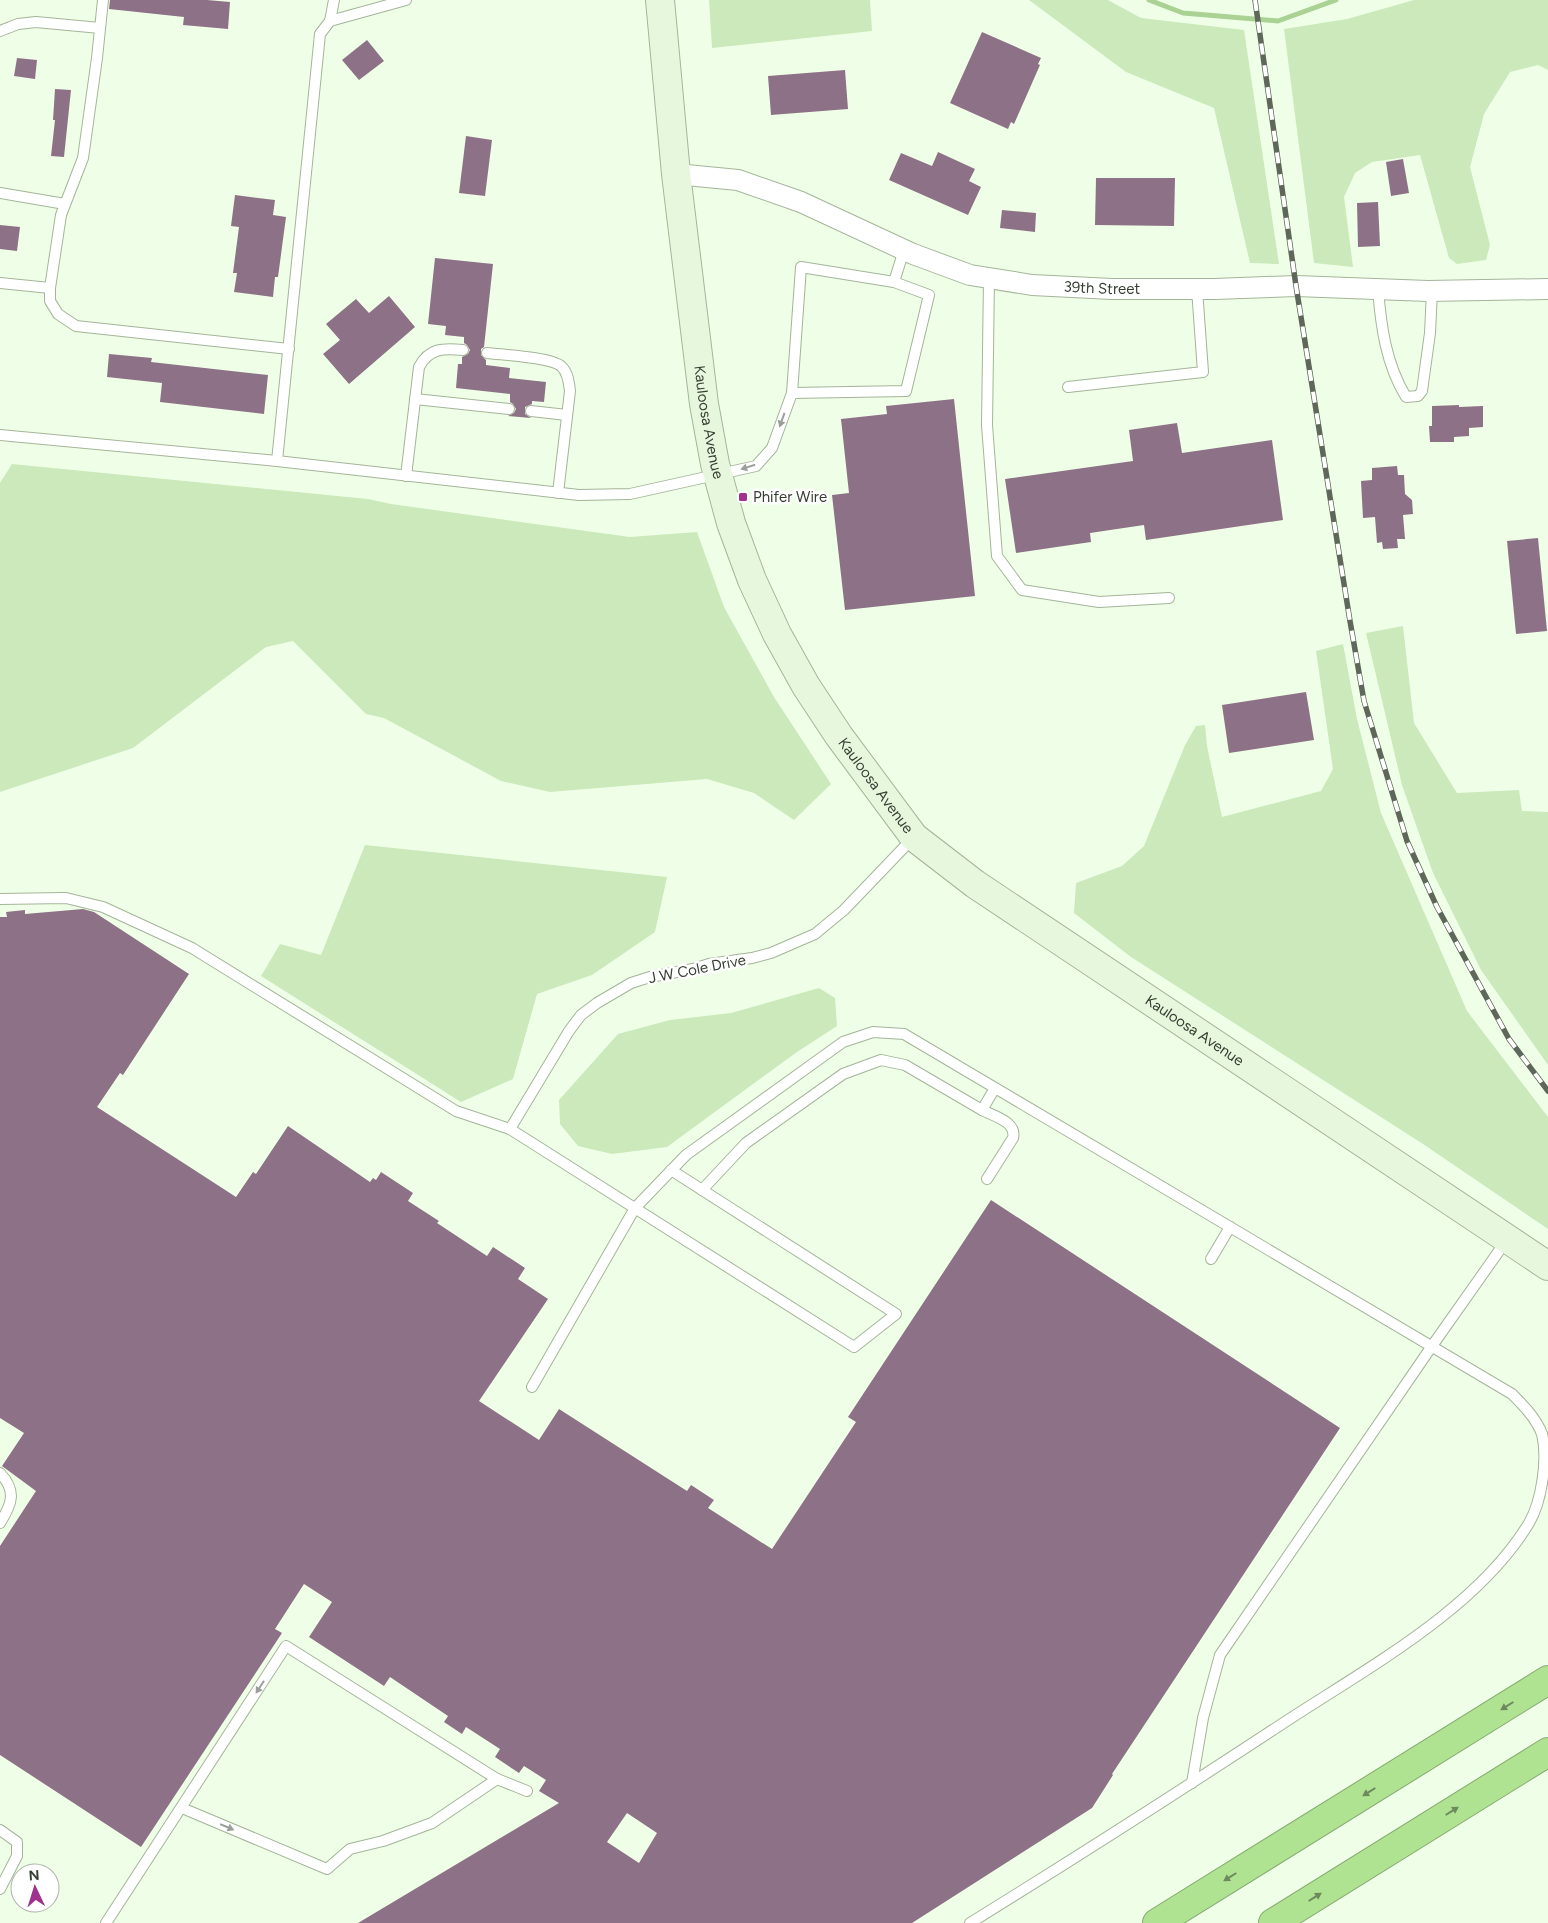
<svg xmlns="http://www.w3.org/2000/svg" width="1548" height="1923" viewBox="0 0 1548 1923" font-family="Figtree,sans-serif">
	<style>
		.green { fill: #cbe9bb }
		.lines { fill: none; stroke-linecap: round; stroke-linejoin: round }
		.stream { stroke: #aad294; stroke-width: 5 }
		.building { fill: #8d7186; fill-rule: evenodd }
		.lane-casing { stroke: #a3b599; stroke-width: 12 }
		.street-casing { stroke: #a3b599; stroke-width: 22 }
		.secondary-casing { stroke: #a3b599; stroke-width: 30 }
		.highway-casing { stroke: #85aa70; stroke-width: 30 }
		.lane { stroke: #fff; stroke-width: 10 }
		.street { stroke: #fff; stroke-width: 20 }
		.secondary { stroke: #e7f7de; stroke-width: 28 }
		.highway { stroke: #afe391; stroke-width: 28 }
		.rail-casing { stroke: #5e6759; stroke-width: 5.5 }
		.rail { stroke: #fff; stroke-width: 4; stroke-dasharray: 11; stroke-linecap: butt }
		.oneway { fill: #9b9f99 }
		.oneway2 { fill: #6d895d }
		.poi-dot { fill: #a1318e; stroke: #fff; stroke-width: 2 }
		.labels { text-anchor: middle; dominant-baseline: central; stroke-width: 5; stroke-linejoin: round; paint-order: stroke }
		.street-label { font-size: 15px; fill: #373f33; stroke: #fff }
		.poi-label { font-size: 15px; fill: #373f33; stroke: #fff; text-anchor: start }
	</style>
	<rect width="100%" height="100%" fill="#efffe7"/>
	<g class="green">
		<path d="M709,0H870L872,31L712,48Z"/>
		<path d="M1029,0H1108L1141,18L1244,30L1279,264L1250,263L1214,108L1126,72Z"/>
		<path d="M1414,0H1548V70L1538,65L1510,72L1484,114L1470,167L1490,245L1486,260L1457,264L1449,258L1420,155L1372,162L1355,173L1344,197L1353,267L1314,263L1284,29L1347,19Z"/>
		<path d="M12,464L368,499L391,504L630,537L697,532L724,607L774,697L831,784L794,820L754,793L707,779L550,792L501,781L384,718L366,714L293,641L266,647L133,748L0,792V483Z"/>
		<path d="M1403,626L1414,723L1457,793L1519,790L1522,811L1548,812V1065L1481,970L1433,873L1402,785L1366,633Z"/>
		<path d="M1343,644L1357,719L1381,813L1467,1011L1548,1117V1229L1423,1144L1131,957L1074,913L1076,883L1122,866L1144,846L1185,745L1196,726L1205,725L1207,746L1222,817L1321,791L1333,769L1316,651Z"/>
		<path d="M365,845L667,877L655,932L592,975L537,994L513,1079L461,1102L261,976L280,944L321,955Z"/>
		<path d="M819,988L835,998L837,1026L797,1052L667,1147L612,1154L578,1146L560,1124L559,1100L618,1034L670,1020L731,1013Z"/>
	</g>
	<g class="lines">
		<path class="stream" d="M1149,0L1183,13L1278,21L1336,0"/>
	</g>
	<g class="building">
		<path d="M110,0H207L230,2L228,29L183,25L184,17L109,9Z"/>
		<path d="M982,32L1041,58L1038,64L1040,65L1014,124L1011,122L1008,129L950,103Z"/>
		<path d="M367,40L384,61L359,80L342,60Z"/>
		<path d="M17,58L37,60L35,79L14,76Z"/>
		<path d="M845,70L848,109L771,115L768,76Z"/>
		<path d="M55,89L71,90L64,157L51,156L55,120H53Z"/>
		<path d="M466,136L492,140L485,196L459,193Z"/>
		<path d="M938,152L975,169L969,181L981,187L968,215L889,180L901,153L932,166Z"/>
		<path d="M1403,159L1409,193L1391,196L1386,162Z"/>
		<path d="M1096,178H1175L1174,226L1095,225Z"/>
		<path d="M235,195L275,200L273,215L286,217L278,277H275L273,297L234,292L237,273H233L239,227L231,226Z"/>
		<path d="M1378,202L1380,246L1358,247L1357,203Z"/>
		<path d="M1002,210L1036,213L1035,232L1000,228Z"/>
		<path d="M0,225L20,227L17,251L0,249Z"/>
		<path d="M435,258L493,264L484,347L481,349V355L486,360V365L510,368L509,378L546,382L544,402L532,401V404L525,407V414L531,418L508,416L514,413L516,409L513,404L510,402V394L456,388L458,364H462V357L468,354L470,350L467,345L464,343V337L445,335L446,326L428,324Z"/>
		<path d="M389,296L415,327L349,384L323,354L340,340L326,324L356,299L369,313Z"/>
		<path d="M109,354L152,358L151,362L268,375L264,414L160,402L162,383L107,377Z"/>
		<path d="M954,399L975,596L845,610L832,495L849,493L841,419L887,414L886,406Z"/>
		<path d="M1459,405V407L1483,406V427L1469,428V436L1454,437V442H1430L1429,426H1432V406Z"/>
		<path d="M1177,423L1182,453L1272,440L1283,520L1146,540L1144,525L1090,533L1091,542L1016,553L1005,479L1133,461L1129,430Z"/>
		<path d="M1397,466L1398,475H1404L1405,494L1412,500L1413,514L1403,515L1405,539H1397L1398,548L1383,549L1382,542L1377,543L1375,517L1363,518L1361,481L1372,480V468Z"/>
		<path d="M1538,538L1547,631L1516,634L1507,541Z"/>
		<path d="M1306,692L1314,740L1229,753L1222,705Z"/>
		<path d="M83,909L94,912L189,974L123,1075L120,1073L97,1107L236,1197L253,1172L256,1174L288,1126L370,1182L373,1178L376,1180L381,1172L413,1193L408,1201L439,1221L437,1223L487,1256L493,1247L525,1268L518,1279L548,1299L479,1401L539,1440L559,1409L687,1491L691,1485L714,1500L708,1508L772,1549L856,1422L848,1417L991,1200L1340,1428L1112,1774L1113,1775L1092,1808L912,1923H358L559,1803L539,1791L546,1780L524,1766L519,1773L495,1757L500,1749L466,1727L462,1734L444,1722L448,1716L390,1677L384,1686L309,1637L332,1602L304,1584L275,1629L282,1633L141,1847L0,1755V1546L36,1491L2,1466L24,1433L0,1418V917H7L6,912L25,910V914ZM627,1813L657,1833L639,1863L607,1842Z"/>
	</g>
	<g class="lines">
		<g class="lane-casing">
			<g id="lane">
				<path d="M103,0L97,58L83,158L61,215L50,288V301L58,314L76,326L289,349"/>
				<path d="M330,21L406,0"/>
				<path d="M0,31L18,24L36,22L100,28"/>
				<path d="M0,193L65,204"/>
				<path d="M989,278L987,425L997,556L1022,590L1099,602L1169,598"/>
				<path d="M0,283L50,288"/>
				<path d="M1378,289C1381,327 1386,364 1406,397L1418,396L1422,391L1430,333L1432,291"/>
				<path d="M487,353C503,355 550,357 561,366C568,372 569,383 570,391L558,493"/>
				<path d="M1068,387L1203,372L1197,289"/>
				<path d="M792,393L906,391L929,295L894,282"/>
				<path d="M415,399L509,409"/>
				<path d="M531,411L567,415"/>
				<path d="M0,435L277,461L579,495L630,494L756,466L772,448L792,393L801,267L894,282L904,250"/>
				<path d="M277,461L320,34L330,21L334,0"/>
				<path d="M406,476L419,367C429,348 443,348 463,350"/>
				<path d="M0,899L66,898L103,907L192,948L456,1111L510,1129L854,1347L896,1314L671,1170"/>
				<path d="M982,1110C994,1116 1017,1122 1013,1138L987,1179"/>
				<path d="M510,1129L569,1031L581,1015L597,1003L631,983L650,977L693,969L709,964L752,958L771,953L815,934L844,910L913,838"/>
				<path d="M702,1190L746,1143L843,1074L881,1060L905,1065L982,1110L995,1088"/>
				<path d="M1211,1259L1230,1227"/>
				<path d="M532,1387L635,1208L686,1155L843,1042L873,1032L904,1034L1512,1394C1523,1405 1536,1418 1542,1434C1548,1458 1542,1501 1529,1523C1478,1608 1369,1667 1288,1720C1183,1789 1077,1857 970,1923"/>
				<path d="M0,1473C17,1491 12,1504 0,1523"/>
				<path d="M1192,1783L1203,1718L1220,1655L1432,1346L1506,1241"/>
				<path d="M182,1808L327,1869L350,1849L383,1841L432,1823L497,1779L527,1791"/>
				<path d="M0,1830L17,1842V1856L0,1889"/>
				<path d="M106,1923L286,1646L497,1779"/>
			</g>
		</g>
		<g class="street-casing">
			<g id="street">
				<path id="s1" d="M676,174L738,180L801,202L913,254L970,275L1032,285L1112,289H1214L1296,286L1428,291L1548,289"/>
			</g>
		</g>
		<g class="secondary-casing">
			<g id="secondary">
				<path id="s2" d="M660,0L676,174L704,404L715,464L731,523L752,580L777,634L806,686L839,736L914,837L975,884L1548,1266"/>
			</g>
		</g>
		<g class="highway-casing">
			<g id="highway">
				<path d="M1157,1923L1548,1680"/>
				<path d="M1273,1923L1548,1752"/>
			</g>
		</g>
		<use href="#lane" class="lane"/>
		<use href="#street" class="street"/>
		<use href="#secondary" class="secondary"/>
		<use href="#highway" class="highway"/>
		<g class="rail-casing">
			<path id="rail" d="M1255,0L1296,286L1350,621L1364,701L1407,841L1437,907L1509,1039L1548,1091"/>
		</g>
		<use href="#rail" class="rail"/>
	</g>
	<defs><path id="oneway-solid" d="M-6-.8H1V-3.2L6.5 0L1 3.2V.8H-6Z" transform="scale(1.25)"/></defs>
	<g class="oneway">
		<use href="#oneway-solid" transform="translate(782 420) rotate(110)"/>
		<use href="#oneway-solid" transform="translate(748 467) rotate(163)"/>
		<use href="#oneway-solid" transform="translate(260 1687) rotate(123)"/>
		<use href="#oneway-solid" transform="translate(227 1827) rotate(23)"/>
	</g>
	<g class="oneway2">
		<use href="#oneway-solid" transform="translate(1507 1706) rotate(148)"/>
		<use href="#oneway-solid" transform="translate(1369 1792) rotate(148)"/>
		<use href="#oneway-solid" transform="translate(1452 1811) rotate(-32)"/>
		<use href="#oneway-solid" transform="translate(1230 1877) rotate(148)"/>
		<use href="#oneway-solid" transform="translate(1315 1897) rotate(-32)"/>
	</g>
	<rect class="poi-dot" x="738" y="492" width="10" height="10" rx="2.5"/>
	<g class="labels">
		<g class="street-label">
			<text stroke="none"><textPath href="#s1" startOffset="446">39th Street</textPath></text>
			<text stroke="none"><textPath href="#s2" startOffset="425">Kauloosa Avenue</textPath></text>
			<text stroke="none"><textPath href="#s2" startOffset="830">Kauloosa Avenue</textPath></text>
			<text transform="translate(697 969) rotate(-11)">J W Cole Drive</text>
			<text stroke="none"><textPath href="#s2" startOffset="1235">Kauloosa Avenue</textPath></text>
		</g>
		<g class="poi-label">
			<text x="753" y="497">Phifer Wire</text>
		</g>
	</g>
	<g transform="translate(35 1888) rotate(356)"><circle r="24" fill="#ffffff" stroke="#afb2ad"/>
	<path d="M0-4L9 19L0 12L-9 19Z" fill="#a1318e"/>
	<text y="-8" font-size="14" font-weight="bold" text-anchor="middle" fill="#373f33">N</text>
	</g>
</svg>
